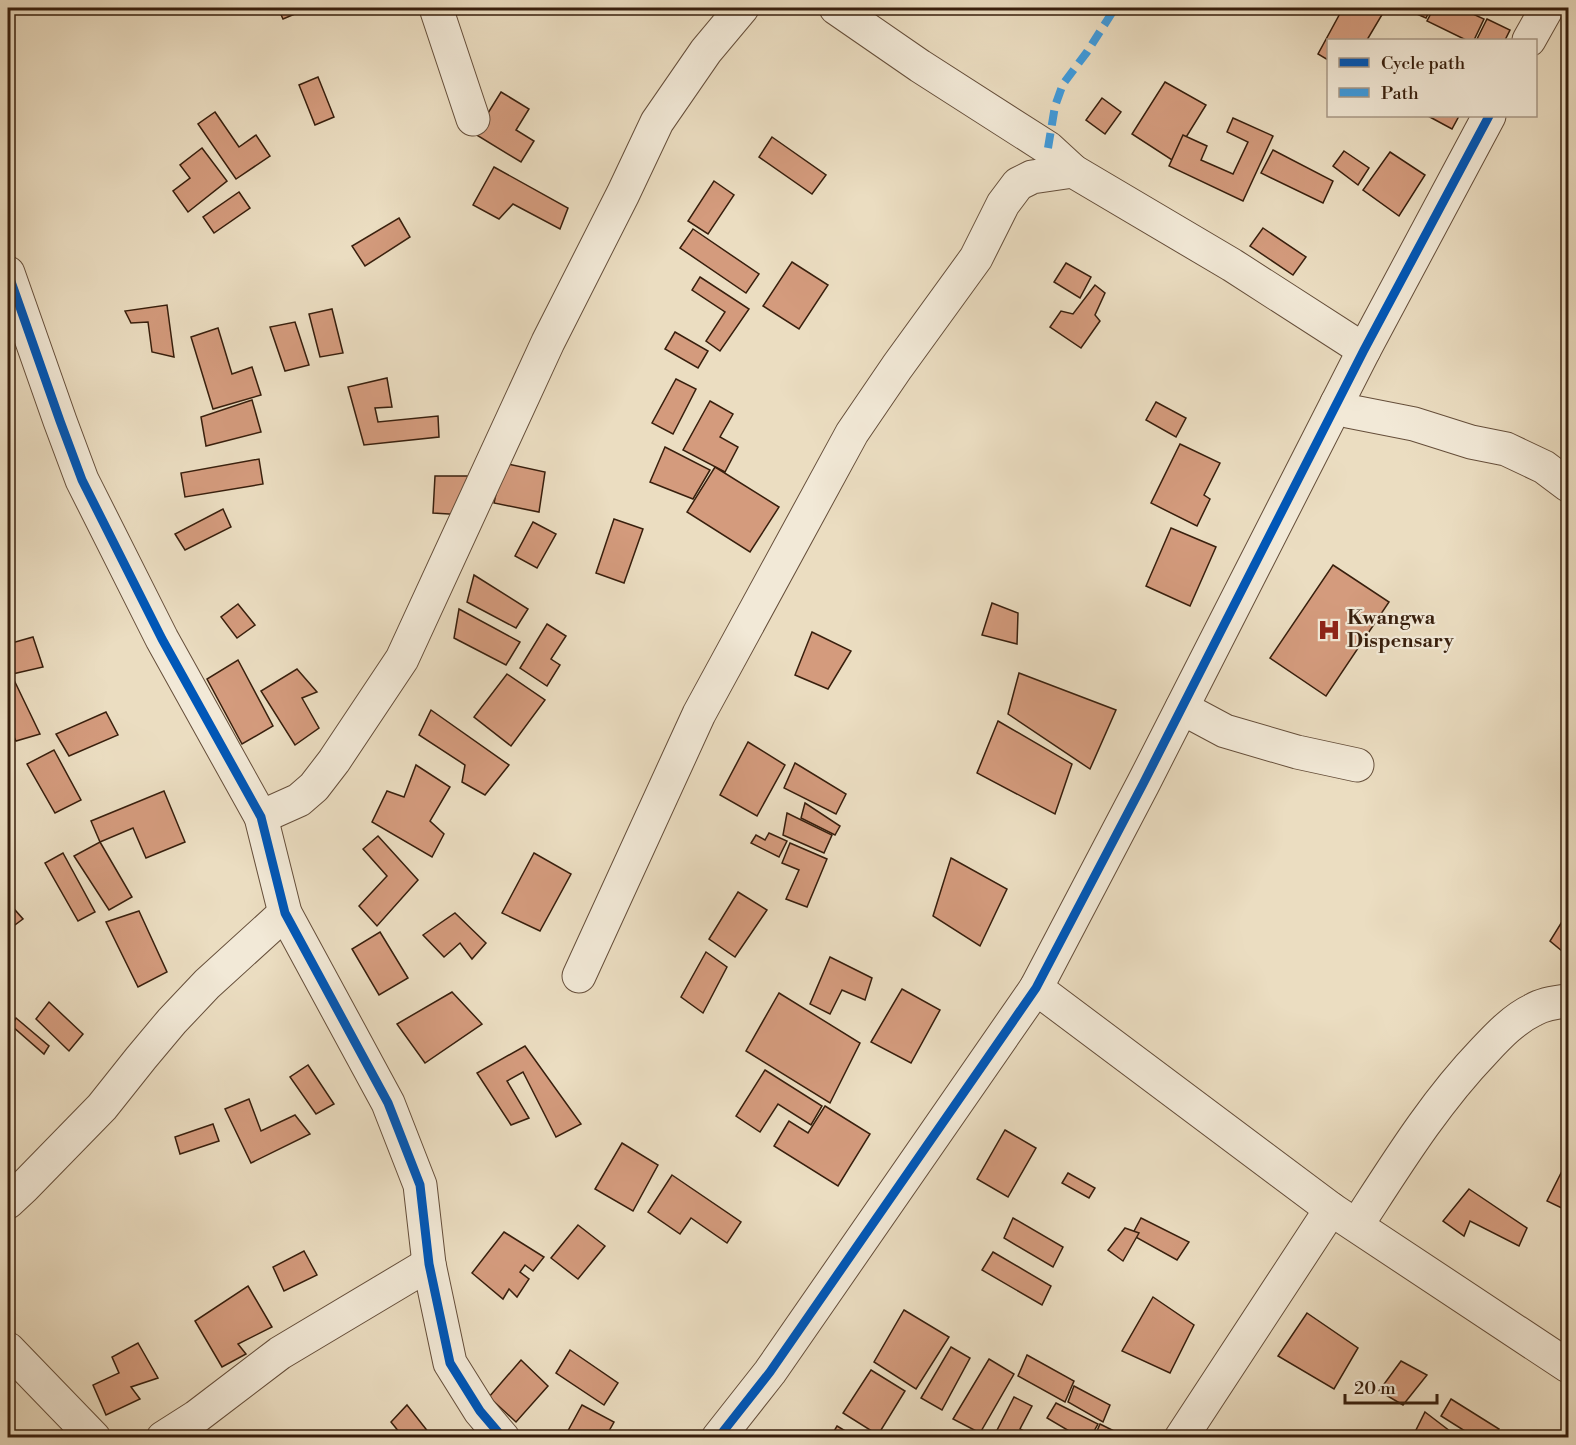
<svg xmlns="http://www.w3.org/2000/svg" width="1576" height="1445" viewBox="0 0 1576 1445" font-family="'Libre Bodoni',serif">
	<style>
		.building { fill: #d49b7d; stroke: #381f0d; stroke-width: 1.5 }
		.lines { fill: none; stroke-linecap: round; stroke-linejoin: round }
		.minor-casing { stroke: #654e3a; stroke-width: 35 }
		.minor { stroke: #f2e9d7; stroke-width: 33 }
		.quiet { stroke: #3e9bde; stroke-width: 8; stroke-dasharray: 15 8; stroke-linecap: butt }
		.cycleway-casing { stroke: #f2e9d7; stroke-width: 13 }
		.cycleway { stroke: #0057b8; stroke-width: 9 }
		.labels { text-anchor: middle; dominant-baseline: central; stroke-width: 4.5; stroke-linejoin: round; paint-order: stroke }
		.poi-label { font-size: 20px; font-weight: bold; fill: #381f0d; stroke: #f2e9d7; text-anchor: start }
	</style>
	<rect width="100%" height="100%" fill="#ebddc1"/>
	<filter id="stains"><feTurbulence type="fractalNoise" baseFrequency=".00333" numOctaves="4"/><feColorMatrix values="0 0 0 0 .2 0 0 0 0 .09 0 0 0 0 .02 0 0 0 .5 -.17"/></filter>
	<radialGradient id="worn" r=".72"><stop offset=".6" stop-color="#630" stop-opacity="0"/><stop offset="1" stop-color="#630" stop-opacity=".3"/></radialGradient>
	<g class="building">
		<path d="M278,8H309L283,19Z"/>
		<path d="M1343,8H1386L1367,40H1328V60L1318,54Z"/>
		<path d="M1403,8H1431L1426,18Z"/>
		<path d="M1434,8H1460L1484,19L1474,40H1466L1427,21Z"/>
		<path d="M1487,19L1510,30L1505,40H1480L1477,39Z"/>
		<path d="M318,77L334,117L315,125L299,85Z"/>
		<path d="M1165,82L1206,105L1172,160L1132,134Z"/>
		<path d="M501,92L529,109L516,130L534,141L521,162L475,134Z"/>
		<path d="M1102,98L1121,112L1105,134L1086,120Z"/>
		<path d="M215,112L239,147L256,135L270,156L236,179L198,124Z"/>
		<path d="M1428,116H1459L1452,129Z"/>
		<path d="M1233,118L1273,136L1243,201L1169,166L1183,135L1207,146L1201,160L1233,174L1248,142L1227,132Z"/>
		<path d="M772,137L826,175L812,194L759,157Z"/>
		<path d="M202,148L227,181L188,212L173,191L190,178L180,165Z"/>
		<path d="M1273,150L1333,181L1323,203L1261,173Z"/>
		<path d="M1344,151L1369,168L1358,185L1333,166Z"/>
		<path d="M1390,152L1425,175L1399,216L1363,190Z"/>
		<path d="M494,167L568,208L560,229L513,204L499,219L473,205Z"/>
		<path d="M714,181L734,195L708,234L688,221Z"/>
		<path d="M239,192L250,208L214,233L203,217Z"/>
		<path d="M399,218L410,237L365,266L352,246Z"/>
		<path d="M1263,228L1306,257L1293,275L1250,246Z"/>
		<path d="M693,229L759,274L746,293L680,248Z"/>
		<path d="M792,262L828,285L799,329L763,306Z"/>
		<path d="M1066,263L1091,277L1080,298L1054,282Z"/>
		<path d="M700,277L749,309L720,351L706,341L725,312L692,290Z"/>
		<path d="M1095,285L1105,293L1095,315L1100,321L1081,348L1050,327L1061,311L1073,314Z"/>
		<path d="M167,305L174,357L152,352L148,322L131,323L125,311Z"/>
		<path d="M332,309L343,353L320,357L309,314Z"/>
		<path d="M295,322L309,365L285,371L270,327Z"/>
		<path d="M218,328L232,374L252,367L261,395L213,409L191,337Z"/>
		<path d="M675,332L708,351L698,368L665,349Z"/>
		<path d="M387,378L392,407L375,408L378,422L438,416L439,437L364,445L348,387Z"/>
		<path d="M676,379L696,389L673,434L652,423Z"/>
		<path d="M252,400L261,432L206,446L201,417Z"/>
		<path d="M710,401L733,414L720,437L738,447L725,472L683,450Z"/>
		<path d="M1156,402L1186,418L1176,437L1146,420Z"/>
		<path d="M1180,444L1220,463L1204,495L1210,499L1197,526L1151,503Z"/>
		<path d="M665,447L710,470L693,499L650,482Z"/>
		<path d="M259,459L263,484L185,497L181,473Z"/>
		<path d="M503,463L545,472L539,512L494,503Z"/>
		<path d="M715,467L779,507L750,552L687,512Z"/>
		<path d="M435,476H473L465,515L433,513Z"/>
		<path d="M223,509L231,527L185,550L175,534Z"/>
		<path d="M614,519L643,529L624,583L596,573Z"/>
		<path d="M533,522L556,534L537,568L515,556Z"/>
		<path d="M1171,528L1216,547L1190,606L1146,586Z"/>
		<path d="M1333,565L1389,602L1326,696L1270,658Z"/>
		<path d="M474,575L528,609L516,628L467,602Z"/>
		<path d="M992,603L1018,613L1017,644L982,635Z"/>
		<path d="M238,604L255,625L237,638L221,617Z"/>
		<path d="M459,609L520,642L506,665L454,638Z"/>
		<path d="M547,624L566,636L551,659L560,665L547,686L520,668Z"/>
		<path d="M812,632L851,651L828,689L795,675Z"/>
		<path d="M33,637L43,667L8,675V644Z"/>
		<path d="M238,660L273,726L242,744L207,679Z"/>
		<path d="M297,669L317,692L302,698L319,728L295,745L261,691Z"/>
		<path d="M1019,673L1116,710L1090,769L1008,714Z"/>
		<path d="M507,674L545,700L511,746L474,717Z"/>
		<path d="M14,680L40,734L16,741L8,724V683Z"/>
		<path d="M431,710L509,765L485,795L462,782L465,765L419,735Z"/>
		<path d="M106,712L118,735L69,756L56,734Z"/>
		<path d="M998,721L1072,764L1055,814L977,773Z"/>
		<path d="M748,742L785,765L757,816L720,795Z"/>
		<path d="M54,750L81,800L55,813L27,764Z"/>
		<path d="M795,763L846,794L836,814L784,788Z"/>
		<path d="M416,765L450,787L430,821L444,834L432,857L372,822L387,791L404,797Z"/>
		<path d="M164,791L185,842L146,858L133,828L100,842L91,821Z"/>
		<path d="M805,803L840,826L835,835L801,818Z"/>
		<path d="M787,813L832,835L824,853L783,835Z"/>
		<path d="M769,833L787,841L779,857L751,843L756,835L765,840Z"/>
		<path d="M378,836L418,880L377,926L359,906L387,876L363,849Z"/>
		<path d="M100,842L132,897L109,910L74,856Z"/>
		<path d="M790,843L827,859L807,907L786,899L799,870L782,863Z"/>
		<path d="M63,853L95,912L78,921L45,863Z"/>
		<path d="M534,853L571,874L540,931L502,913Z"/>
		<path d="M951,858L1007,889L980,946L933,916Z"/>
		<path d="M738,892L767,910L735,957L709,939Z"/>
		<path d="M8,902L23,919L8,930Z"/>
		<path d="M139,911L167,972L138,987L106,922Z"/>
		<path d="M1568,912V956L1550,941Z"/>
		<path d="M455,913L486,943L472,959L460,943L444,957L423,935Z"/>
		<path d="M380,932L408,978L379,995L352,949Z"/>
		<path d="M706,952L727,967L703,1013L681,997Z"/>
		<path d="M830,957L872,978L865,1000L842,990L830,1014L810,1004Z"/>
		<path d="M902,989L940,1010L911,1063L871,1042Z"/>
		<path d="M452,992L482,1024L425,1063L397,1024Z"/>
		<path d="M779,993L860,1043L830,1103L746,1051Z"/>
		<path d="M49,1002L83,1034L69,1051L36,1019Z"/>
		<path d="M16,1018L49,1046L44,1054L12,1026Z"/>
		<path d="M525,1046L581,1124L556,1137L523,1072L507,1081L529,1118L511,1125L477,1073Z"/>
		<path d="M308,1065L334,1104L316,1114L290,1077Z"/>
		<path d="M765,1070L822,1106L811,1125L778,1104L760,1132L736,1116Z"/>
		<path d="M249,1099L261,1131L295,1115L310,1134L251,1163L225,1109Z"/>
		<path d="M825,1106L870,1134L838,1186L774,1146L789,1121L808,1133Z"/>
		<path d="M213,1124L219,1141L180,1154L175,1137Z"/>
		<path d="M1005,1130L1036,1148L1008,1197L977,1179Z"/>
		<path d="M622,1143L658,1165L633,1211L595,1189Z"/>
		<path d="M1568,1159V1211L1547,1201Z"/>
		<path d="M1068,1173L1095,1188L1089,1198L1062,1183Z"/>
		<path d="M672,1175L741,1222L727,1243L691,1218L680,1234L648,1212Z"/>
		<path d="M1469,1189L1527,1228L1519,1246L1470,1221L1464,1236L1443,1221Z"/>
		<path d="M1013,1218L1063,1247L1053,1267L1004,1238Z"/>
		<path d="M1141,1218L1189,1242L1177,1260L1132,1235Z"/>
		<path d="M578,1225L605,1246L578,1279L551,1258Z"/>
		<path d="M1125,1228L1139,1233L1123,1261L1108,1250Z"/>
		<path d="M504,1232L544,1257L533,1271L525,1265L520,1272L529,1279L517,1297L509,1289L503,1299L472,1273Z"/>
		<path d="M304,1251L317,1275L284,1291L273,1267Z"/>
		<path d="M993,1252L1051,1286L1042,1305L982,1270Z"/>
		<path d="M248,1286L272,1327L238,1344L246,1354L222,1367L195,1321Z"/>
		<path d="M1153,1297L1194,1325L1170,1373L1122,1351Z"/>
		<path d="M904,1310L949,1337L916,1389L874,1362Z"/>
		<path d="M1307,1313L1358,1348L1334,1389L1278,1356Z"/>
		<path d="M138,1343L158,1378L131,1387L140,1399L106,1415L93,1385L119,1373L112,1357Z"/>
		<path d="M951,1347L970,1358L942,1410L921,1398Z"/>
		<path d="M570,1350L618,1383L604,1405L556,1373Z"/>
		<path d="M1027,1355L1074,1381L1065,1402L1018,1376Z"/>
		<path d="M989,1359L1014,1374L980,1433L953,1419Z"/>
		<path d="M521,1360L548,1386L516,1422L489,1397Z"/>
		<path d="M1401,1361L1427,1375L1403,1405L1379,1391Z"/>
		<path d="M871,1370L905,1391L878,1435L843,1413Z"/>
		<path d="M1074,1386L1110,1405L1103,1422L1068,1402Z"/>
		<path d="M1014,1397L1032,1406L1020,1429L1037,1438H993Z"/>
		<path d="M1451,1399L1499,1429L1493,1438H1476L1441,1416Z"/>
		<path d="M1056,1403L1098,1424L1090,1438H1081L1047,1418Z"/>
		<path d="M407,1405L433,1438H404L391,1422Z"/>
		<path d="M582,1405L614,1422L605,1438H564Z"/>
		<path d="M1425,1412L1459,1438H1412Z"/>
		<path d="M1100,1424L1126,1437L1094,1438Z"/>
		<path d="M837,1426L857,1438H830Z"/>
	</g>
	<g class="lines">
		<g class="minor-casing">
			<g id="minor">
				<path d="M436,8L473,119"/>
				<path d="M836,8L920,66L1048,148L1073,171L1232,265L1364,350"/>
				<path d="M1529,40L1547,8"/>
				<path d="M8,273L60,421L82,480L162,639L261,817L285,913L388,1103L420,1185L429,1264L450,1363L480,1411L503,1438"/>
				<path d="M1337,403L1348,411L1414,424L1471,442L1506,449L1544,467L1568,485"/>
				<path d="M1182,708L1225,731L1297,752L1357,765"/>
				<path d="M261,817L299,800L314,787L334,761L402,659L548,342L623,194L657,122L706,51L742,8"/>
				<path d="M579,976L699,714L852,433L897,367L976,258L1003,204L1018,184L1032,177L1073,171"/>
				<path d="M1036,988L1331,1209L1568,1366"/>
				<path d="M8,1202L23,1188L102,1107L141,1058L172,1021L207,984L285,913"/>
				<path d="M1357,1225C1396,1165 1434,1103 1484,1051C1498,1036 1514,1019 1533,1010C1543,1004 1557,1002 1568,1001"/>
				<path d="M8,1349L94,1438"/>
				<path d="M163,1438L196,1417L280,1353L429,1264"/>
				<path d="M718,1438L770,1372L1036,988L1143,784L1364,350L1489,116"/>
				<path d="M1181,1438L1331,1209"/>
			</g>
		</g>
		<use href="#minor" class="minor"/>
		<path class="quiet" d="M1048,148L1055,106L1063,84L1087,52L1115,8"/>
		<g class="cycleway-casing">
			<g id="cycleway">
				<path d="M8,273L60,421L82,480L162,639L261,817L285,913L388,1103L420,1185L429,1264L450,1363L480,1411L503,1438"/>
				<path d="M718,1438L770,1372L1036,988L1143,784L1364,350L1489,116"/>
			</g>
		</g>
		<use href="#cycleway" class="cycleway"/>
	</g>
	<defs>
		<g id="hospital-bare" transform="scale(1.8)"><path d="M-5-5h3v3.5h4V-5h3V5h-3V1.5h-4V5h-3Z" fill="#8f2418" stroke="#f2e9d7" stroke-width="2.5" paint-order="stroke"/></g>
	</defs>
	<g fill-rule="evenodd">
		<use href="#hospital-bare" x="1329" y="630"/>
	</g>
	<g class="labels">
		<g class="poi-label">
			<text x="1347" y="618">Kwangwa<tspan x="1347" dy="23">Dispensary</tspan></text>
		</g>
	</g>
	<rect width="1576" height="1445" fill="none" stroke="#ebddc1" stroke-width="30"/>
	<rect x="9" y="9" width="1558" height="1427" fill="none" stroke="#381f0d" stroke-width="3"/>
	<rect x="15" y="15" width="1546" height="1415" fill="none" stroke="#381f0d" stroke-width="1.5"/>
	<rect x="1327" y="39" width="210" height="78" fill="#f2e9d7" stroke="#a89886" stroke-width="1.5"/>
	<rect x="1339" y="58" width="30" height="9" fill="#0057b8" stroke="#a89886" stroke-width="1.5"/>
	<text x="1381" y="69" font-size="18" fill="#381f0d">Cycle path</text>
	<rect x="1339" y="88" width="30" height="9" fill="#3e9bde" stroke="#a89886" stroke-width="1.5"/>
	<text x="1381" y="99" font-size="18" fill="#381f0d">Path</text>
	<path d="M1345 1394v9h92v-9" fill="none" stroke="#381f0d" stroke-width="3"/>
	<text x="1354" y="1394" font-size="18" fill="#381f0d" stroke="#f2e9d7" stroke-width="4.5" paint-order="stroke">20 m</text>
	<rect width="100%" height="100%" filter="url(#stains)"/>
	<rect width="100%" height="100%" fill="url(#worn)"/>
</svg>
